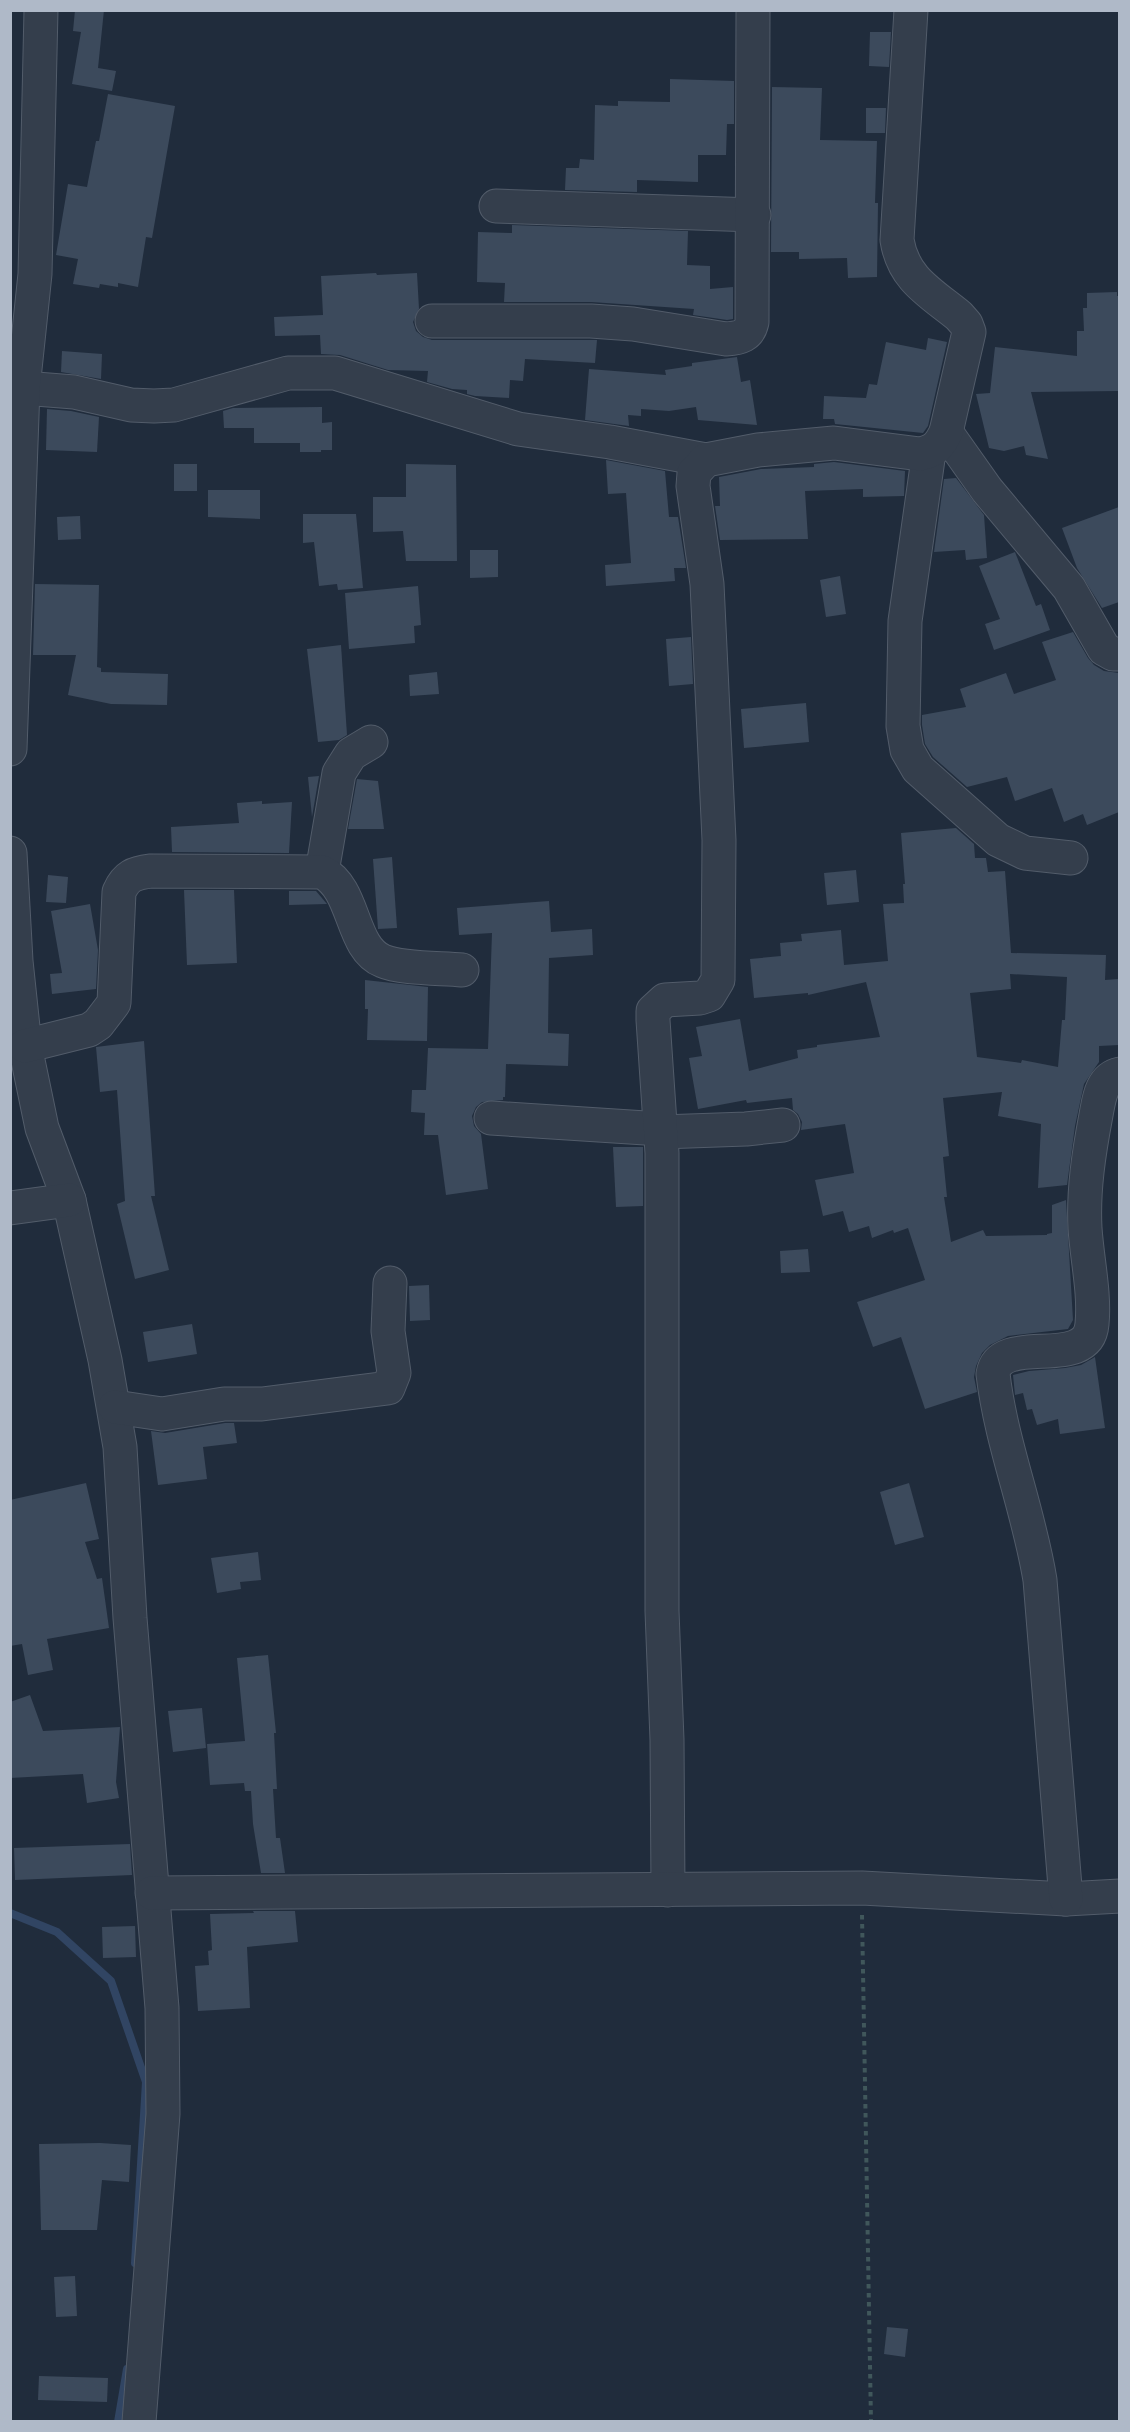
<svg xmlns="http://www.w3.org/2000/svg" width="1130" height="2432" viewBox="0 0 1130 2432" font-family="Lato,sans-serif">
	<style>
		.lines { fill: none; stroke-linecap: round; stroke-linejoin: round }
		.stream { stroke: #314563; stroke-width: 8 }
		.building { fill: #3c4a5c; fill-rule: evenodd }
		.minor-casing { stroke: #525c6a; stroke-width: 35 }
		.path { stroke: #40575b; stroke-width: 4; stroke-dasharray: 4.5 4.5; stroke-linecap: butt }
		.minor { stroke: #343e4c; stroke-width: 33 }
	</style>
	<rect width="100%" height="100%" fill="#202c3c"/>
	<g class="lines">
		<g class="stream">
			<path d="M10,1913L57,1932L111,1981L146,2082L135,2263"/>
			<path d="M118,2422L127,2369"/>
		</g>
	</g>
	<g class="building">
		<path d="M75,10H104L98,68L116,71L112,91L72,84L81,32L73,31Z"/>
		<path d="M870,32H891L889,67L869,66Z"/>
		<path d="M670,79L734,81V124H727L726,155H698V182L637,180V192L565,190L566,168H579L580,159L594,160L595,105L618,106V101L670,102Z"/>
		<path d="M772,87L822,88L820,140L877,141L875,203H878L877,277L848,278L847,258L799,259V252H771Z"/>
		<path d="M108,94L175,106L152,238L146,237L138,287L118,283V287L100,284L99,288L73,284L78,259L56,255L68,184L87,187L96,141H99Z"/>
		<path d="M866,108H886L885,133H866Z"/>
		<path d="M512,225L688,231L687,265L710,266V289L733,287V319L727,320L693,315L694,309L591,302H504L505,283L477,282L478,232L512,233Z"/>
		<path d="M376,273L377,275L417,273L419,309L413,322L416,331L423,337L432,340H597L595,363L525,359L523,381L510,380L509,398L475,396L467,394V390L452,389L427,382L428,371L388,370L340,355L321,354L320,335L275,336L274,317L323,315L321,276Z"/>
		<path d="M1117,292V296H1119V391L1031,392L1048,459L1026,455L1024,446L1004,451L989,448L976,394L990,393L995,347L1077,356V331H1084L1083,308H1087V293Z"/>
		<path d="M928,338L947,342L928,426L923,433L835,424L834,419H823L824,396L866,398L869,384L877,385L886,342L926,350Z"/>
		<path d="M62,351L102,354L101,379L61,372Z"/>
		<path d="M737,357L741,382L750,380L757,425L698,420L696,407L669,411L641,409V416L628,415L629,426L585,420L589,369L666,375L665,370L692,366V363Z"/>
		<path d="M322,407V423L332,422V450H321V452H300V443H254V428H224L223,411L233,408Z"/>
		<path d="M47,409L71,411L99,417L97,452L46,450Z"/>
		<path d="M606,460L665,471L669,517H678L686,568H674L675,581L606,586L605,565L631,563L626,493L608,494Z"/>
		<path d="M834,462L905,471L904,496L863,497V489L805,491L808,539L720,540L715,506H720L719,477L761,469L814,467V464Z"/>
		<rect x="174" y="464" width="23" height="27"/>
		<path d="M406,464L456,465L457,561H406L403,531L373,532V497H406Z"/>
		<path d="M956,478L984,515L987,558L966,560L965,550L934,552L944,479Z"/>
		<path d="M208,490H260V519L208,517Z"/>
		<path d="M1119,507V602L1102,608L1077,568L1062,528Z"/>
		<path d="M303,514H356L363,588L338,590L337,584L319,586L314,542L303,543Z"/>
		<path d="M80,516L81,539L58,540L57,517Z"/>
		<path d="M470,550H498V577L470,578Z"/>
		<path d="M1015,552L1036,606L1041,604L1050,630L994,650L985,624L1000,619L979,566Z"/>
		<path d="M840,576L846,614L826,617L820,580Z"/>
		<path d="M35,584L99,585L97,667L101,668V672L168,674L167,705L111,704L68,695L76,655H33Z"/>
		<path d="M418,586L421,625L414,626L415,643L349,649L345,593Z"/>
		<path d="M1073,632L1088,658L1094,665L1104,671L1119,673V812L1087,825L1083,814L1064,822L1052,788L1015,801L1007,777L967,787L933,757L925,744L922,725V715L966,707L960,689L1006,673L1014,694L1056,680L1042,642Z"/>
		<path d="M691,637L693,684L669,686L666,639Z"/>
		<path d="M341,645L347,735L339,740L318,742L307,649Z"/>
		<path d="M437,672L439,694L410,696L409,675Z"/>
		<path d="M806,703L809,742L744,748L741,709Z"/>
		<path d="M319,776L312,817L308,777Z"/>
		<path d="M357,779L378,781L384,829H348Z"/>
		<path d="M262,801V804L292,802L289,853L172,852L171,827L239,823L237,803Z"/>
		<path d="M956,828L974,844L975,858H986L988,872L1005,871L1011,953L1106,955L1105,980L1119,979V1045L1099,1046V1062L1084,1084L1075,1126L1067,1185L1038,1188L1041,1124L998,1116L1002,1092L943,1098L949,1156L943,1157L947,1197H944L951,1242L983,1230L986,1236L1047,1235V1234L1052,1233V1205L1066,1200L1073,1320L1068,1329L1008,1336L990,1345L982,1353L976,1366L974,1377L977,1392L925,1409L901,1337L873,1347L857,1302L925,1280L908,1228L894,1233L893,1230L872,1238L869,1226L849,1232L843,1211L823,1216L815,1180L854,1173L845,1124L801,1130L802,1122L798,1114L793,1110L792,1098L747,1103L746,1100L698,1109L689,1058L702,1056L696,1027L740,1019L749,1071L798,1058L797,1050L817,1047V1045L880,1037L866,982L808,995V993L754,998L750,959L781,956L780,943L802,941L801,934L841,930L844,965L888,961L883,904L904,903L903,884H905L901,833ZM1010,974L1067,977L1065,1020H1062L1058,1067L1022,1060L1021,1063L977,1057L970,993L1011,989Z"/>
		<path d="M392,857L397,928L378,929L373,859Z"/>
		<path d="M856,870L859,902L827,905L824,873Z"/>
		<path d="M48,875L68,877L66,903L46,902Z"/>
		<path d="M184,890H234L237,963L187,965Z"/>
		<path d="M289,891H316L327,904L289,905Z"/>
		<path d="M549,901L551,932L592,929L593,955L549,958L548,1033L569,1034L568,1066L506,1064L505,1097H503V1100L482,1102L476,1107L472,1116L474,1126L481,1134L488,1189L446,1195L438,1135H424L425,1113L411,1112L412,1090H426L428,1048L488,1049L492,933L459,935L457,908Z"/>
		<path d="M90,904L98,950L96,989L52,994L50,974L62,973L51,911Z"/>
		<path d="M365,980L428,987L427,1041L367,1040L368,1009H365Z"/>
		<path d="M144,1041L155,1196H151L169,1270L135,1279L117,1204L125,1201L117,1090L100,1092L96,1047Z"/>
		<path d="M613,1147H643V1206L616,1207Z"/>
		<path d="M808,1249L810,1272L781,1273L780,1251Z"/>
		<path d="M429,1285L430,1320L410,1321L409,1286Z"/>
		<path d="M192,1324L197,1354L148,1362L143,1332Z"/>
		<path d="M1095,1357L1105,1428L1060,1434L1058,1419L1037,1425L1032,1409L1027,1410L1023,1393L1015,1395L1013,1375L1029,1371L1065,1368L1081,1365Z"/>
		<path d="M225,1423H234L237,1443L203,1447L207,1479L158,1485L151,1431L165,1433Z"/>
		<path d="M86,1483L99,1539L85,1542L97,1579L102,1578L109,1628L47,1639L53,1670L28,1675L22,1644L10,1646V1500Z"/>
		<path d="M909,1483L924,1537L895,1545L880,1492Z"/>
		<path d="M258,1552L261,1580L240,1582L241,1589L217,1593L211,1558Z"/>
		<path d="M268,1655L276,1733H274L277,1789H273L276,1838H280L285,1873H261L253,1824L251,1791H245L244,1783L210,1785L207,1744L245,1741L237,1658Z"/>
		<path d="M30,1695L43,1731L120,1727L116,1782L119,1798L87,1803L83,1774L10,1778V1702Z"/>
		<path d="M202,1708L206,1748L173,1752L168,1711Z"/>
		<path d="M130,1844L132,1875L15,1880L14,1848Z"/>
		<path d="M253,1911H295L298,1942L247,1947L250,2008L198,2011L195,1966L209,1965L208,1951L212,1950L210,1914L254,1913Z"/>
		<path d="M135,1926L136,1957L103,1958L102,1927Z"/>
		<path d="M100,2143L131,2145L129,2182L102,2180L97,2230H41L39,2144Z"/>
		<path d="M75,2276L77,2316L56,2317L54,2277Z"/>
		<path d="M887,2327L908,2329L905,2357L884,2354Z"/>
		<path d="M39,2376L108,2378L107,2402L38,2400Z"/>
	</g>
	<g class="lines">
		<g class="minor-casing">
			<g id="minor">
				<path d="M496,206L754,215"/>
				<path d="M432,321H591L633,324L726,339C740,338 749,336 752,322L753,10"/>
				<path d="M23,388L74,392L131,405L154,406L174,405L288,373H335L518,429L610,442L706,460"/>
				<path d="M946,432L987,490L1069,588L1104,649L1113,654H1120"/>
				<path d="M929,452L905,621L903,726L907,750L918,769L998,840L1025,853L1071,858"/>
				<path d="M10,749L23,388L35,274L41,10"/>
				<path d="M10,853L16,961L25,1046L42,1128L69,1200L105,1360L120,1447L130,1618L162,2008L163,2114L139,2422"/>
				<path d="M322,872L339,773L351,754L371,742"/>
				<path d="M25,1046L89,1030L98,1024L114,1003L119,892C126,876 134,873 151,871L322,872C356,889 350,948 383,961C401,969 441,968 462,970"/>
				<path d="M491,1118L661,1129"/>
				<path d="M661,1132L746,1129L783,1125"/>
				<path d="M10,1208L69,1200"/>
				<path d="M115,1407L162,1414L224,1404H262L388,1388L394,1373L388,1331L390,1283"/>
				<path d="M668,1890L667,1740L662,1611V1153L653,1020V1011L665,1000L700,998L709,995L718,980L719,840L707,584L693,486L694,473L706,460L758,450L834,443L920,454C935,451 940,445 946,432L969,332L966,324L959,316C931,293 903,279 897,240L911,10"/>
				<path d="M152,1893L862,1888L1066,1899L1120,1896"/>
				<path d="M1066,1899L1040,1580C1029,1511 1001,1443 993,1374C1000,1331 1088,1373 1092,1324C1095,1293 1087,1259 1085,1228C1083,1190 1089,1152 1096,1115C1099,1099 1101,1078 1120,1074"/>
			</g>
		</g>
		<path class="path" d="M862,1915L871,2422"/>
		<use href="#minor" class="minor"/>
	</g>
	<rect width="1130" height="2432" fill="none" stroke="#afb9c8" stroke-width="24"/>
</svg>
